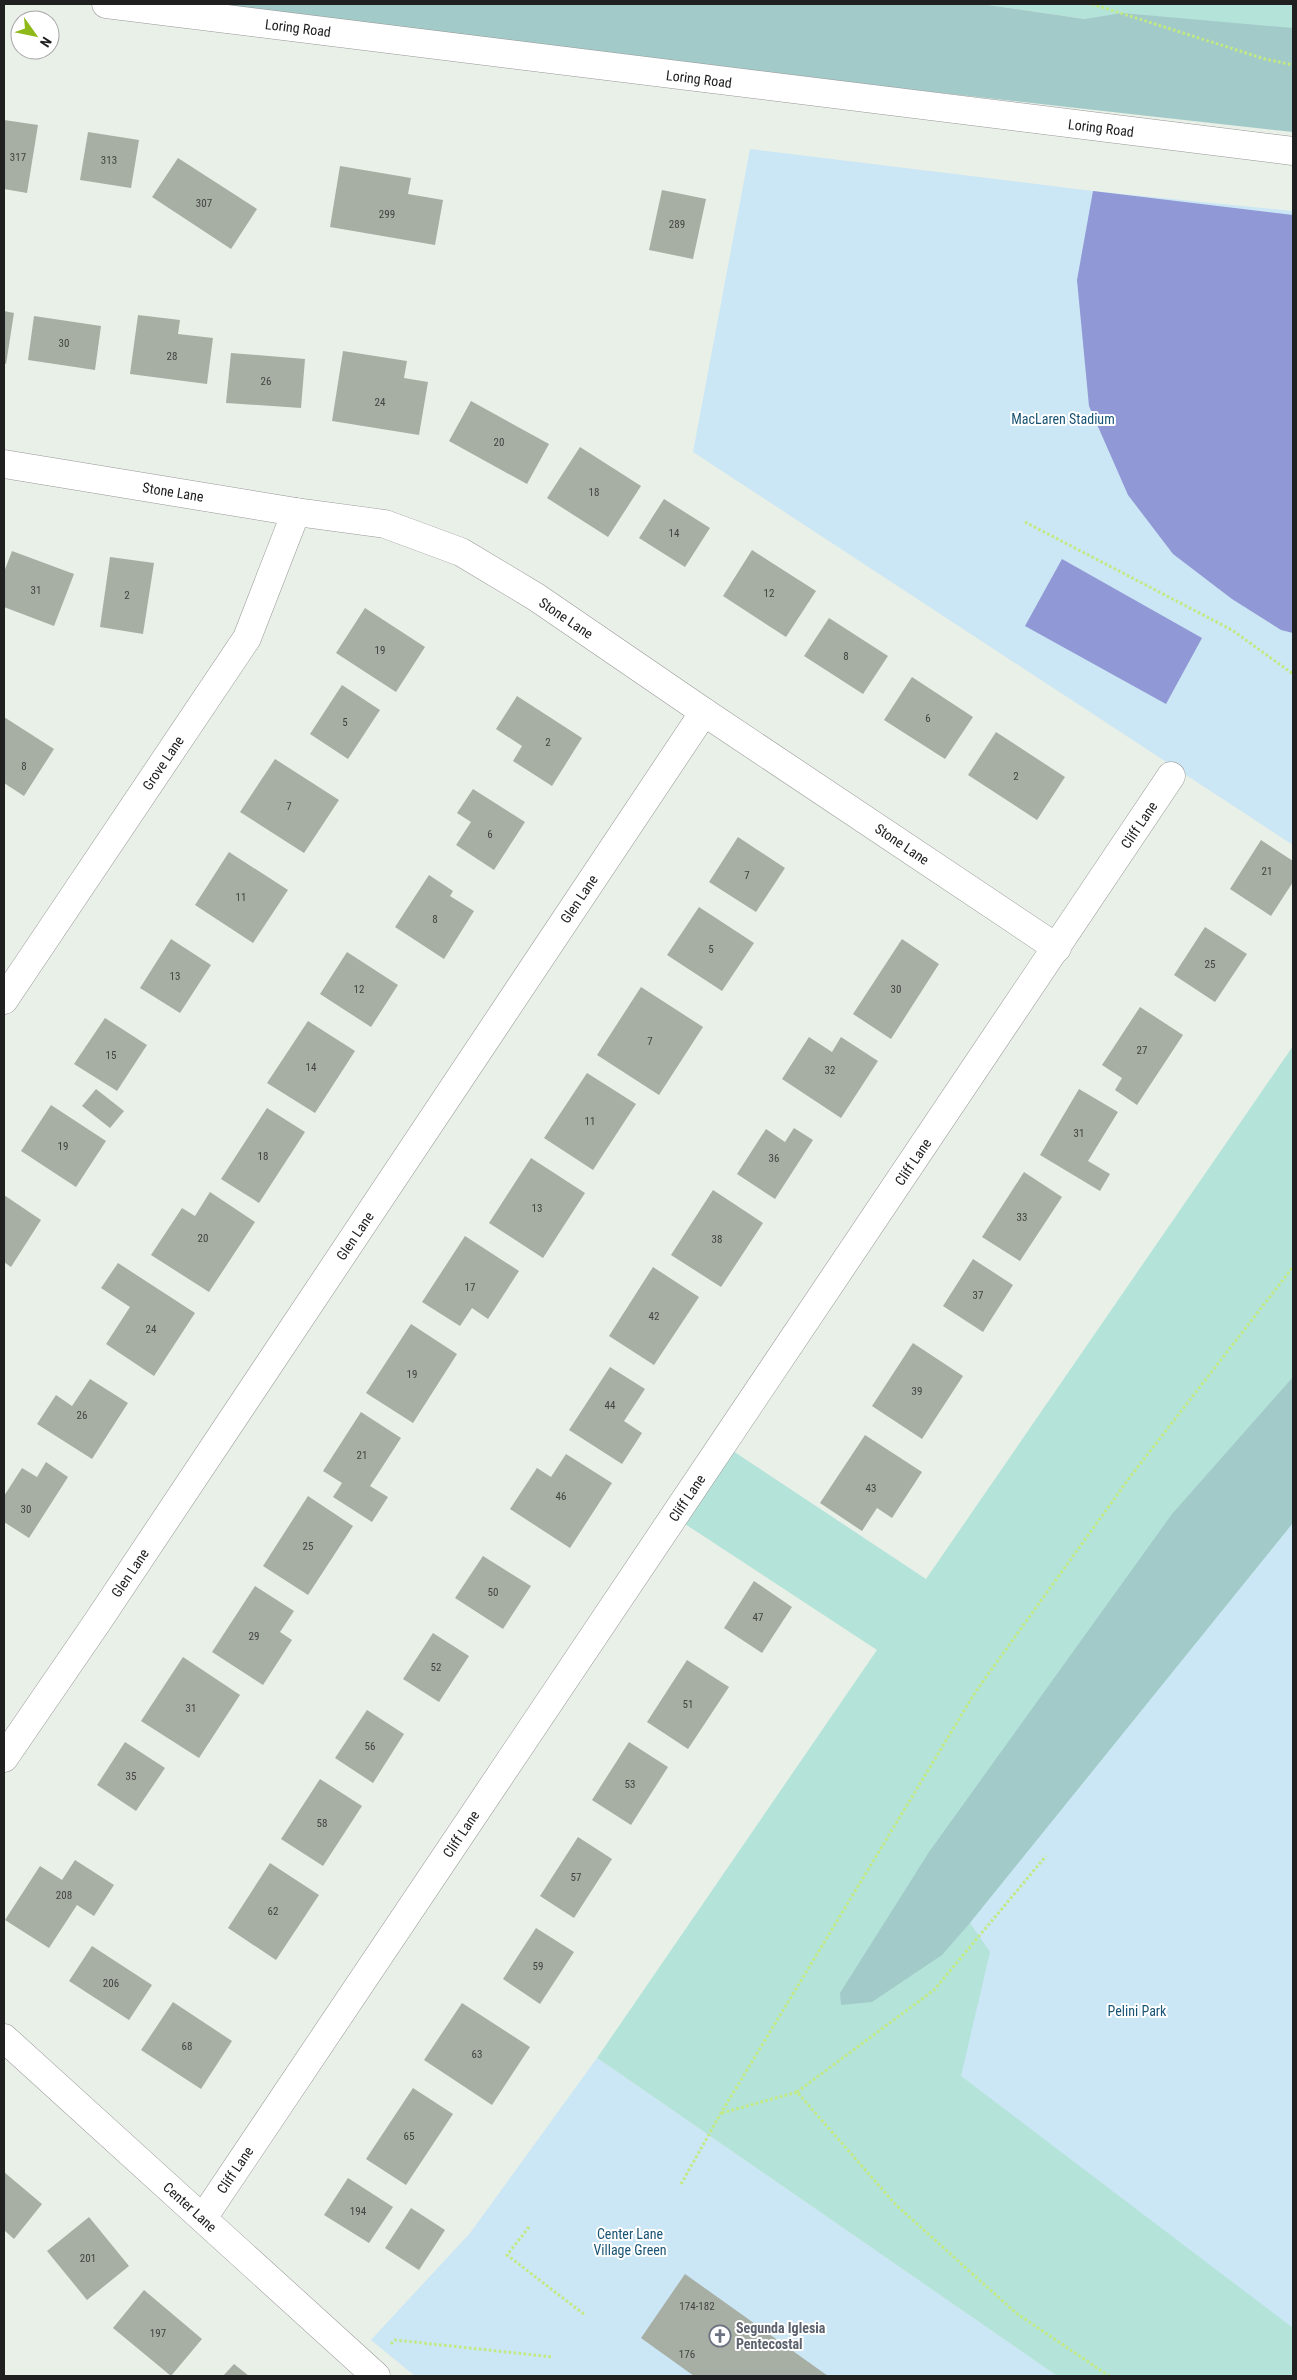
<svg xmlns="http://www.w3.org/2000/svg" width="1297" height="2380" viewBox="0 0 1297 2380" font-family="'Roboto Condensed',sans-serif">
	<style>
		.grass { fill: #b4e3d9 }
		.forest { fill: #a2cac9 }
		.park { fill: #cbe6f4 }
		.pitch { fill: #9098d5 }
		.building { fill: #a7aea4 }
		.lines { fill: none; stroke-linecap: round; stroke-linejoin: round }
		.minor-casing { stroke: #979797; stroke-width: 29 }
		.path { stroke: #c3ea7f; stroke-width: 3; stroke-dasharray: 2.5 2.5; stroke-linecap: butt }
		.minor { stroke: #fff; stroke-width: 28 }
		.labels { text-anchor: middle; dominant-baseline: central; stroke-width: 4; stroke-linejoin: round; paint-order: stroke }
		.number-label { font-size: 11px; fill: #424441 }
		.street-label { font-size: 14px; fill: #202020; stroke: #fff }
		.park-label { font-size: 14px; fill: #195474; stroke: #fff }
		.worship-label { font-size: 14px; font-weight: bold; fill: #5b616d; stroke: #fff; text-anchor: start }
	</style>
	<rect width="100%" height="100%" fill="#e9f0e8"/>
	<g class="grass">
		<path d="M981,4H1293V29L1085,19Z"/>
		<path d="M1293,1046V2376H1057L597,2058L877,1650L685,1524L733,1451L926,1579Z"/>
	</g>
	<g class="forest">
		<path d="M196,4H981L1085,19L1122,13L1293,28V132L375,30Z"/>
		<path d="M1293,1377V1523L970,1923L942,1955L872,2002L841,2005L840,1993L929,1852L1172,1514Z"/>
	</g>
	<g class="park">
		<path d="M750,149L1093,191L1293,211V845L693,452Z"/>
		<path d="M1293,1523V2328L961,2076L990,1952L970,1923Z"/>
		<path d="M597,2058L1057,2376H415L371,2340L470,2233Z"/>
	</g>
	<g class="pitch">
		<path d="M1093,191L1293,215V633L1281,630L1232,599L1173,554L1128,495L1089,406L1077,280Z"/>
		<path d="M1062,559L1202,638L1166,704L1025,626Z"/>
	</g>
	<g class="building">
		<path d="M4,120L38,125L27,193L4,189Z"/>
		<path d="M88,132L139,140L131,188L80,180Z"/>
		<path d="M178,158L257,209L231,249L152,197Z"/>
		<path d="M340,166L411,178L408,194L443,200L435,245L330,227Z"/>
		<path d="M662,190L706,199L693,259L649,250Z"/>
		<path d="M4,311L14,313L6,364L4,363Z"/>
		<path d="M138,315L180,320L178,334L213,338L207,384L130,374Z"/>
		<path d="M34,316L101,326L95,370L28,360Z"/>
		<path d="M343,351L407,361L404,378L428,382L419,435L332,421Z"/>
		<path d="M231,353L305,359L301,408L226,403Z"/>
		<path d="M471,401L549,444L527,484L449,441Z"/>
		<path d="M580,447L641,486L608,537L547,498Z"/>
		<path d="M664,499L710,528L685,567L639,538Z"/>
		<path d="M752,550L816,591L786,637L723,596Z"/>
		<path d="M12,551L74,574L54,626L4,607V572Z"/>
		<path d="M110,557L154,563L143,634L100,627Z"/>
		<path d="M365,608L425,647L396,692L336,653Z"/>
		<path d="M829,618L888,656L863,694L804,656Z"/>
		<path d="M912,677L973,717L945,759L884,720Z"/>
		<path d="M342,685L380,710L348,759L310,734Z"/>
		<path d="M517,696L582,738L552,786L513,761L522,746L496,729Z"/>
		<path d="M4,717L54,749L24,796L4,783Z"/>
		<path d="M996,732L1065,777L1037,820L968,775Z"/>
		<path d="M275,759L339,800L304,853L240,812Z"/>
		<path d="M473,789L525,822L494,870L456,845L471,822L457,813Z"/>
		<path d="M738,837L785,868L756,912L709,882Z"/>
		<path d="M1261,840L1293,861V882L1271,916L1230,889Z"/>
		<path d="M229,852L288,890L253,943L195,905Z"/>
		<path d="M429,875L453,891L450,896L474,911L444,959L395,927Z"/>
		<path d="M699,907L754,943L722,991L667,955Z"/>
		<path d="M1205,927L1247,954L1215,1002L1174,975Z"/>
		<path d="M171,939L211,965L180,1013L140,988Z"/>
		<path d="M902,939L939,964L891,1039L853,1014Z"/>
		<path d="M347,952L398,985L371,1027L320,994Z"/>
		<path d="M641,987L703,1027L659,1095L597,1055Z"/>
		<path d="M1140,1007L1183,1035L1137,1105L1115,1090L1122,1078L1102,1065Z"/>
		<path d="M105,1018L147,1045L117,1091L74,1064Z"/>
		<path d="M308,1021L355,1051L315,1113L267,1083Z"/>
		<path d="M809,1037L832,1052L841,1037L878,1061L841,1118L782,1079Z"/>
		<path d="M587,1073L636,1104L593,1170L544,1138Z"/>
		<path d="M96,1089L124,1111L110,1128L82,1106Z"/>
		<path d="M1079,1089L1118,1112L1088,1161L1110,1174L1100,1191L1040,1155Z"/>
		<path d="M51,1105L106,1141L76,1187L21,1151Z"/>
		<path d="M267,1108L305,1132L259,1203L221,1179Z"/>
		<path d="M794,1128L813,1140L775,1199L737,1174L766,1129L785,1142Z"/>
		<path d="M531,1158L585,1193L543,1258L489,1223Z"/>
		<path d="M1024,1172L1062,1197L1020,1261L982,1237Z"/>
		<path d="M713,1190L763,1223L721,1287L671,1255Z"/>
		<path d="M210,1192L255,1222L209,1292L151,1255L182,1208L195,1216Z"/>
		<path d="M4,1195L41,1220L11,1267L4,1262Z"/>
		<path d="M465,1236L519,1271L488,1319L472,1308L460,1326L422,1302Z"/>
		<path d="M973,1259L1013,1285L983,1332L943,1306Z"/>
		<path d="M118,1263L195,1313L154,1376L106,1344L130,1307L101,1288Z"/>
		<path d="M653,1267L699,1297L654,1365L609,1336Z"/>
		<path d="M411,1324L457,1354L413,1423L366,1393Z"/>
		<path d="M913,1343L963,1376L922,1439L872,1406Z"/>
		<path d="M610,1367L645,1389L624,1421L642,1433L622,1464L569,1430Z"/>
		<path d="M90,1379L128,1403L92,1459L37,1424L56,1395L72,1406Z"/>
		<path d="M361,1412L401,1438L370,1486L388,1497L372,1522L333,1497L342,1483L323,1471Z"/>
		<path d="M865,1435L922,1472L892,1518L877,1508L862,1531L820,1503Z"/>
		<path d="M566,1454L612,1483L570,1548L510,1509L537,1468L551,1477Z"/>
		<path d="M46,1462L68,1477L29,1538L4,1522V1496L22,1468L37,1477Z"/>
		<path d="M308,1496L353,1526L308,1595L263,1566Z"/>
		<path d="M483,1556L531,1586L503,1629L455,1598Z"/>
		<path d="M754,1581L792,1607L762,1653L724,1628Z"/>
		<path d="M255,1586L294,1611L280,1632L292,1640L263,1685L212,1652Z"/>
		<path d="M433,1633L469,1656L439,1702L403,1679Z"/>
		<path d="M183,1657L240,1695L199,1758L141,1721Z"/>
		<path d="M687,1660L729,1687L688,1749L647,1722Z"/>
		<path d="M367,1710L404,1734L373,1783L335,1758Z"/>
		<path d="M125,1742L165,1768L136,1811L97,1785Z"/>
		<path d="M629,1742L668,1767L631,1825L592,1800Z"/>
		<path d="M320,1779L362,1806L323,1866L281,1839Z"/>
		<path d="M578,1837L612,1859L574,1918L540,1896Z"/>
		<path d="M75,1860L114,1885L94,1916L77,1905L49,1948L5,1920L40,1866L62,1880Z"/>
		<path d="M270,1863L319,1895L276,1960L228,1928Z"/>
		<path d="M536,1928L574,1952L540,2004L503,1979Z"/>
		<path d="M92,1946L152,1985L129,2020L69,1981Z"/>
		<path d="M173,2002L232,2041L201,2089L141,2050Z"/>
		<path d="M462,2003L530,2047L492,2105L424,2060Z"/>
		<path d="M413,2088L453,2114L406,2185L366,2159Z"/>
		<path d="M4,2172L42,2204L14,2239L4,2230Z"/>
		<path d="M348,2178L393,2207L369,2243L324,2215Z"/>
		<path d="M411,2208L445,2230L419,2270L385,2248Z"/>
		<path d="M89,2217L129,2266L87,2300L47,2251Z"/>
		<path d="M685,2274L828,2376H694L641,2338Z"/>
		<path d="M144,2290L202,2339L171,2376L113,2328Z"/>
		<path d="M234,2364L249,2376H223Z"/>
	</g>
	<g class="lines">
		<g class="minor-casing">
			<g id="minor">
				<path d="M106,4L1293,151"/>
				<path d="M4,464L296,512L385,524L461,552L536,597L704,712L1057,948"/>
				<path d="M4,1000L247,638L296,512"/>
				<path d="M4,1758L98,1621L704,712"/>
				<path d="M4,2038L376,2376"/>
				<path d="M203,2218L1171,776"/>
			</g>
		</g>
		<g class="path">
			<path d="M1092,4L1265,59L1293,65"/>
			<path d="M1025,522L1232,630L1293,674"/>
			<path d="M797,2092L934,1990L1046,1856"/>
			<path d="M722,2113L797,2092L896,2205L1016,2313L1109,2376"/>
			<path d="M681,2184L721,2113L976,1691L1130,1477L1293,1267"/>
			<path d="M529,2227L507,2255L585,2315"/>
			<path d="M391,2344L395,2340L553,2357"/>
		</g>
		<use href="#minor" class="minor"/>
	</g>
	<defs>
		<g id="church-ring" transform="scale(1.125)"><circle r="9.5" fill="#fff" stroke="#6b7280" stroke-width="1.5"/><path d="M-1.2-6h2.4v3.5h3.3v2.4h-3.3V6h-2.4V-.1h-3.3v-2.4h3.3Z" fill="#6b7280"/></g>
	</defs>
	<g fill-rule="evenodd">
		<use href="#church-ring" x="720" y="2336"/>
	</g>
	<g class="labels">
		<g class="number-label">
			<text x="18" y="157">317</text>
			<text x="109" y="160">313</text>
			<text x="204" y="203">307</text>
			<text x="387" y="214">299</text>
			<text x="677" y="224">289</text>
			<text x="64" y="343">30</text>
			<text x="172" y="356">28</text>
			<text x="266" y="381">26</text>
			<text x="380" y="402">24</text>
			<text x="499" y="442">20</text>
			<text x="594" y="492">18</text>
			<text x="674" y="533">14</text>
			<text x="36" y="590">31</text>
			<text x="769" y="593">12</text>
			<text x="127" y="595">2</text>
			<text x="380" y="650">19</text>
			<text x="846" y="656">8</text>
			<text x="928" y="718">6</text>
			<text x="345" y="722">5</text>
			<text x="548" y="742">2</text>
			<text x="24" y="766">8</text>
			<text x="1016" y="776">2</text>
			<text x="289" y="806">7</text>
			<text x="490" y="834">6</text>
			<text x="1267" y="871">21</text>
			<text x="747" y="875">7</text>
			<text x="241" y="897">11</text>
			<text x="435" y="919">8</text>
			<text x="711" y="949">5</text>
			<text x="1210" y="964">25</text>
			<text x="175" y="976">13</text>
			<text x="359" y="989">12</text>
			<text x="896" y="989">30</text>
			<text x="650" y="1041">7</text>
			<text x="1142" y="1050">27</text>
			<text x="111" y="1055">15</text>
			<text x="311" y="1067">14</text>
			<text x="830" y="1070">32</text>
			<text x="590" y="1121">11</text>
			<text x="1079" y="1133">31</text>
			<text x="63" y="1146">19</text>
			<text x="263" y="1156">18</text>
			<text x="774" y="1158">36</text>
			<text x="537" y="1208">13</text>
			<text x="1022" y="1217">33</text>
			<text x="203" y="1238">20</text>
			<text x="717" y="1239">38</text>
			<text x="470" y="1287">17</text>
			<text x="978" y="1295">37</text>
			<text x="654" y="1316">42</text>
			<text x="151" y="1329">24</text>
			<text x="412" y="1374">19</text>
			<text x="917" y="1391">39</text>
			<text x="610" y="1405">44</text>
			<text x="82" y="1415">26</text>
			<text x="362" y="1455">21</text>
			<text x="871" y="1488">43</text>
			<text x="561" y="1496">46</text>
			<text x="26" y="1509">30</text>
			<text x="308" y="1546">25</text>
			<text x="493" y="1592">50</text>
			<text x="758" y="1617">47</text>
			<text x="254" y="1636">29</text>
			<text x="436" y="1667">52</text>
			<text x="688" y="1704">51</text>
			<text x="191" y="1708">31</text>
			<text x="370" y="1746">56</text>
			<text x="131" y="1776">35</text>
			<text x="630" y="1784">53</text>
			<text x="322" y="1823">58</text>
			<text x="576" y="1877">57</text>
			<text x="64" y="1895">208</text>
			<text x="273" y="1911">62</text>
			<text x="538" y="1966">59</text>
			<text x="111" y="1983">206</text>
			<text x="187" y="2046">68</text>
			<text x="477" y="2054">63</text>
			<text x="409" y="2136">65</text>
			<text x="358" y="2211">194</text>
			<text x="88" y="2258">201</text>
			<text x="697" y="2306">174-182</text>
			<text x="158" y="2333">197</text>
			<text x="687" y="2354">176</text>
		</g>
		<g class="street-label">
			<text transform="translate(298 28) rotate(7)">Loring Road</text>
			<text transform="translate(699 79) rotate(7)">Loring Road</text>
			<text transform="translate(1101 128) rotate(7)">Loring Road</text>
			<text transform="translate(173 492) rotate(9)">Stone Lane</text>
			<text transform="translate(566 618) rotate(34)">Stone Lane</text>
			<text transform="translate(163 763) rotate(-56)">Grove Lane</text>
			<text transform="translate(1139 825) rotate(-56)">Cliff Lane</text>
			<text transform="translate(902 844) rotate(34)">Stone Lane</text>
			<text transform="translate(579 899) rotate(-56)">Glen Lane</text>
			<text transform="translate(913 1162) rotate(-56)">Cliff Lane</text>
			<text transform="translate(355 1236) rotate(-56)">Glen Lane</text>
			<text transform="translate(687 1498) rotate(-56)">Cliff Lane</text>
			<text transform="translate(130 1573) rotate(-56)">Glen Lane</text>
			<text transform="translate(461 1834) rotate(-56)">Cliff Lane</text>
			<text transform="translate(235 2170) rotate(-56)">Cliff Lane</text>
			<text transform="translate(190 2207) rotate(42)">Center Lane</text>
		</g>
		<g class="park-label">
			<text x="1063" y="419">MacLaren Stadium</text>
			<text x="1137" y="2011">Pelini Park</text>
			<text x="630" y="2234">Center Lane<tspan x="630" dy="16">Village Green</tspan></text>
		</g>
		<g class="worship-label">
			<text x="736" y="2328">Segunda Iglesia<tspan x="736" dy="16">Pentecostal</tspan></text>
		</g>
	</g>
	<rect width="1297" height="2380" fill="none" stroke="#202020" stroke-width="10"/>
	<g transform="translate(35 35) rotate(123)"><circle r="24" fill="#ffffff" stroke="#a6a6a6"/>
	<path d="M0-4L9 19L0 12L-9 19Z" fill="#8fb918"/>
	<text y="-8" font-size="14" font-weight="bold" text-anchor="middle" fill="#202020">N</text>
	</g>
</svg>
